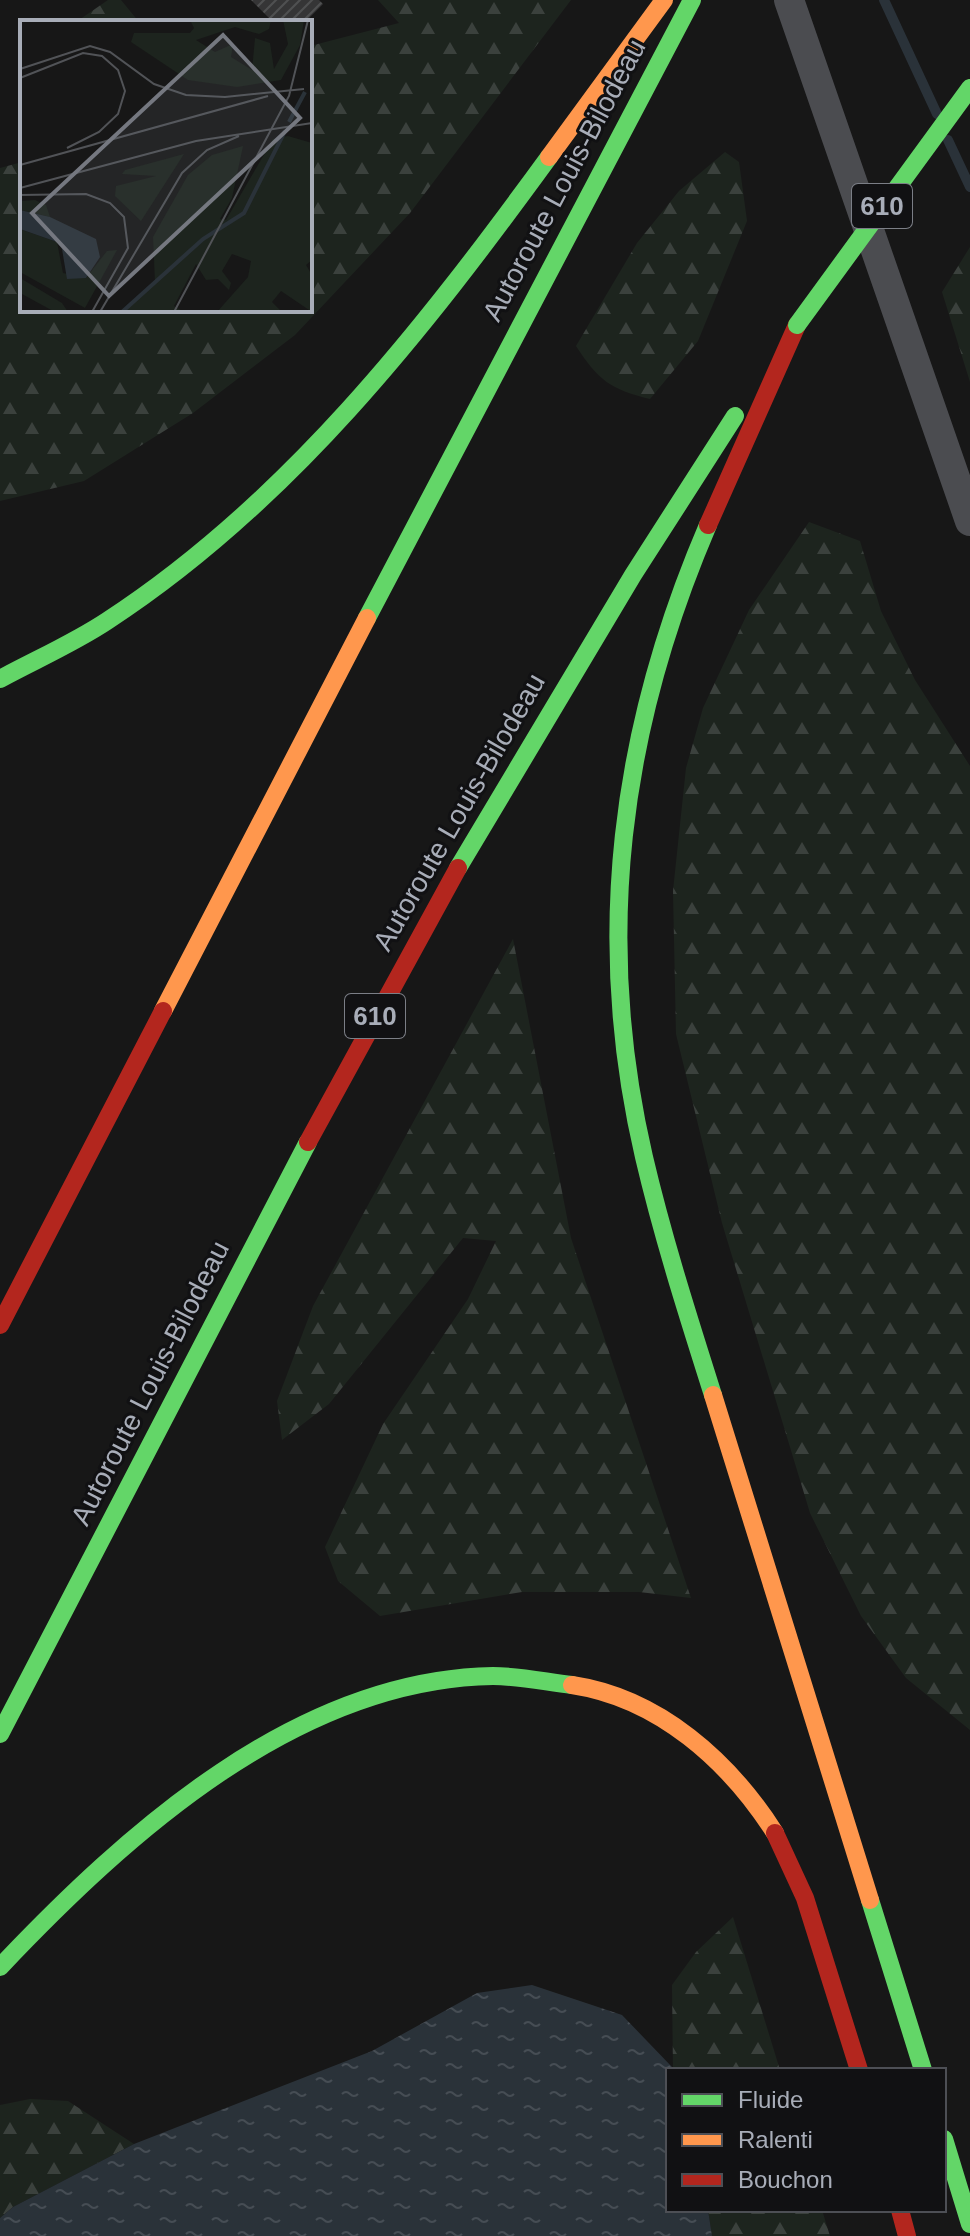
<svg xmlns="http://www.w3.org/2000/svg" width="970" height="2236" viewBox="0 0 970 2236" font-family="Helvetica,sans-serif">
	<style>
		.forest { fill: url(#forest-firs) }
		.water { fill: url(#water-ripples) }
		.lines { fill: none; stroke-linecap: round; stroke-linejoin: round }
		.stream { stroke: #2a3239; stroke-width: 10 }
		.building { fill: url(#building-hatch) }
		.street { stroke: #4b4c50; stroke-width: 30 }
		.fast { stroke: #63d668; stroke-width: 18 }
		.slow { stroke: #ff974d; stroke-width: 18 }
		.jam { stroke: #b3261e; stroke-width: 18 }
		.fast-bridge { stroke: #63d668; stroke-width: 18 }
		.labels { text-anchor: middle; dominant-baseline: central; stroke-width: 6; stroke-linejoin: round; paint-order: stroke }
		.shield { fill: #111113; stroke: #7b7e86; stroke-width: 2 }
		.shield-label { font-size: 26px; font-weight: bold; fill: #a8adb8 }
		.street-label { font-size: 28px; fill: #a8adb8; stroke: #111113 }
		.inset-river { fill: none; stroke: #2a3239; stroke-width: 4 }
		.inset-road { fill: none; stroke: #515357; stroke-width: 2 }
		.view { fill: #757880; fill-opacity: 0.15; stroke: #757880; stroke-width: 4 }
		.inset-edge { fill: none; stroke: #a8adb8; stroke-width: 4 }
	</style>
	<defs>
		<pattern id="forest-firs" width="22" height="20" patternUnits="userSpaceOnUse" patternTransform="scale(2)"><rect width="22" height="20" fill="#1d241e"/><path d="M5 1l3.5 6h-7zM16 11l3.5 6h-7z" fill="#3b413d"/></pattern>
		<pattern id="water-ripples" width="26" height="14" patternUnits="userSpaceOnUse" patternTransform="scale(2)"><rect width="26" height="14" fill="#2a3239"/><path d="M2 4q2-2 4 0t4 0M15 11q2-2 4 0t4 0" fill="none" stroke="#464d54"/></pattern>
		<pattern id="building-hatch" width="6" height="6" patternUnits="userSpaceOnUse" patternTransform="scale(2)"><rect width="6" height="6" fill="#353536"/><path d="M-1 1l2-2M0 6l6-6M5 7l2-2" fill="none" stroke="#4f5051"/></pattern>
	</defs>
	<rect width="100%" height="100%" fill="#171717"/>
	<g class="forest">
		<path d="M108,0H121L139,22H76Z"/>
		<path d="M378,0H571L410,213L295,335L193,413L84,481L0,501V168L22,162V310H310V46L399,23Z"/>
		<path d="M725,152L739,162L747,221L698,341L650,399C610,389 599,381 576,346L637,243L679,191Z"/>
		<path d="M970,247V382L942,292Z"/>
		<path d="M809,522L860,541L881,611L915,680L970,766V1730L906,1678L861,1616L810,1513L722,1223L676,1034L673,891L686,768L703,708L749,610Z"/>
		<path d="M513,939L571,1238L691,1598L639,1592H522L380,1616L338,1581L325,1547L383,1424L468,1299L496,1241L463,1238L329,1404L282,1440L277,1401L313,1306Z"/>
		<path d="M733,1917L780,2070H673L672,1985L696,1952Z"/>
		<path d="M30,2099L68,2101L134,2144L13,2207L0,2218V2105Z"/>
		<path d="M708,2210H822L830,2236H712Z"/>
	</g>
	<path class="water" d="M532,1985L622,2015L672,2067L668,2070V2210H708L712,2236H0V2218L13,2207L134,2144L372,2051L477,1993Z"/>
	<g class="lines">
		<g class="stream">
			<path d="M884,0L937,114"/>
			<path d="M948,140L970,187"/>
		</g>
	</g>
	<path class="building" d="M251,0H319L323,4L305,22H273Z"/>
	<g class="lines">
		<path class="street" d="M789,0L970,521"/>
		<g class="fast">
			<path d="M708,525C620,730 593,938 644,1157C663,1238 688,1316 713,1395"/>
			<path d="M367,618L692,0"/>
			<path d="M0,679C35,660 74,643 107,621C288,503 423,330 549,157"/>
			<path d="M458,868L633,575L735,416"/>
			<path d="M0,1734L308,1142"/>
			<path d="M870,1900L923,2070"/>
			<path d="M0,1967C127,1833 297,1679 493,1676C519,1676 546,1682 572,1685"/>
			<path d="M944,2139L970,2224"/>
		</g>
		<g class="slow">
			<path d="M549,157L664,0"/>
			<path d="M163,1011L367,618"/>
			<path d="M713,1395L870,1900"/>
			<path d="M572,1685C659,1698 729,1761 775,1833"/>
		</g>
		<g class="jam">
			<path d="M708,525L797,325"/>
			<path d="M308,1142L458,868"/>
			<path d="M0,1325L163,1011"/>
			<path d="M775,1833L805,1898L859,2070"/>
			<path d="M900,2210L907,2236"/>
		</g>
		<path class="fast-bridge" d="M797,325L970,88"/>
	</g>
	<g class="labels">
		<g class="shield">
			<rect x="852" y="184" width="60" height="44" rx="6"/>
			<rect x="345" y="994" width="60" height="44" rx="6"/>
		</g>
		<g class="shield-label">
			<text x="882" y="206">610</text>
			<text x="375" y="1016">610</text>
		</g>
		<g class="street-label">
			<text transform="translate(564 180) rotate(-62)">Autoroute Louis-Bilodeau</text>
			<text transform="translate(459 812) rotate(-60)">Autoroute Louis-Bilodeau</text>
			<text transform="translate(150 1383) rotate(-63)">Autoroute Louis-Bilodeau</text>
		</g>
	</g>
	<g transform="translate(20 20)">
		<rect width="292" height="292" fill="#171717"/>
		<path d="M170,0H251L249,9L239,14L215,7L176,20L195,32L213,24L211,37L232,50L235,18L250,23L254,49L268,24L263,0H284L280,25L261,60L217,67L168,60L111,22L114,13H170L174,8ZM268,116L292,123V240L286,245L292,255V292L261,271L252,282L262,292H197L228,257L231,241L212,234L202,251L211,263L209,270L198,259L186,260L176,244L154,286L164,292H102L135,262L133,217L168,155L192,135L223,126L212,178L200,199L206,200L253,119ZM164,134L121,201L95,176L96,166L136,156L102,154L105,150ZM15,180L26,185L30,197L0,190V181ZM0,209L37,222L43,253L66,258L87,231L97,230L65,288L0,252ZM0,258L42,283L48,292H35L0,273Z" fill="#1d241e"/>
		<path d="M0,190L30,197L76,219L80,237L66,258L47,259L42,229L37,222L0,209Z" fill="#2a3239"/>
		<path class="inset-river" d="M269,102L285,72M102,292L183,219L224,193L265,111"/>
		<path class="inset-road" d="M0,49L70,26L90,32L134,64L166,75L205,77L284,69M0,58L63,33L82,36L98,50L105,71L98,94L79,112L47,128M0,145L248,76M0,168L176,121L292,103M0,175L66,174L90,183L104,197L108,228L72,292M80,292L162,153L187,130L219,116M154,292L269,76L288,0"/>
		<path class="view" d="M203,15L280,98L89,276L12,193Z"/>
		<rect width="292" height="292" class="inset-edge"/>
	</g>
	<rect x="666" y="2068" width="280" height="144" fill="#111113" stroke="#4d4f55" stroke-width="2"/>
	<rect x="682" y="2094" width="40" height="12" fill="#63d668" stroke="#4d4f55" stroke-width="2"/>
	<text x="738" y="2108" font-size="24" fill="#a8adb8">Fluide</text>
	<rect x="682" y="2134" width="40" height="12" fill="#ff974d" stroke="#4d4f55" stroke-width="2"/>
	<text x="738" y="2148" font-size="24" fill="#a8adb8">Ralenti</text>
	<rect x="682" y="2174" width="40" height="12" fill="#b3261e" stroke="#4d4f55" stroke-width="2"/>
	<text x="738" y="2188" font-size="24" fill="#a8adb8">Bouchon</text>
</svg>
